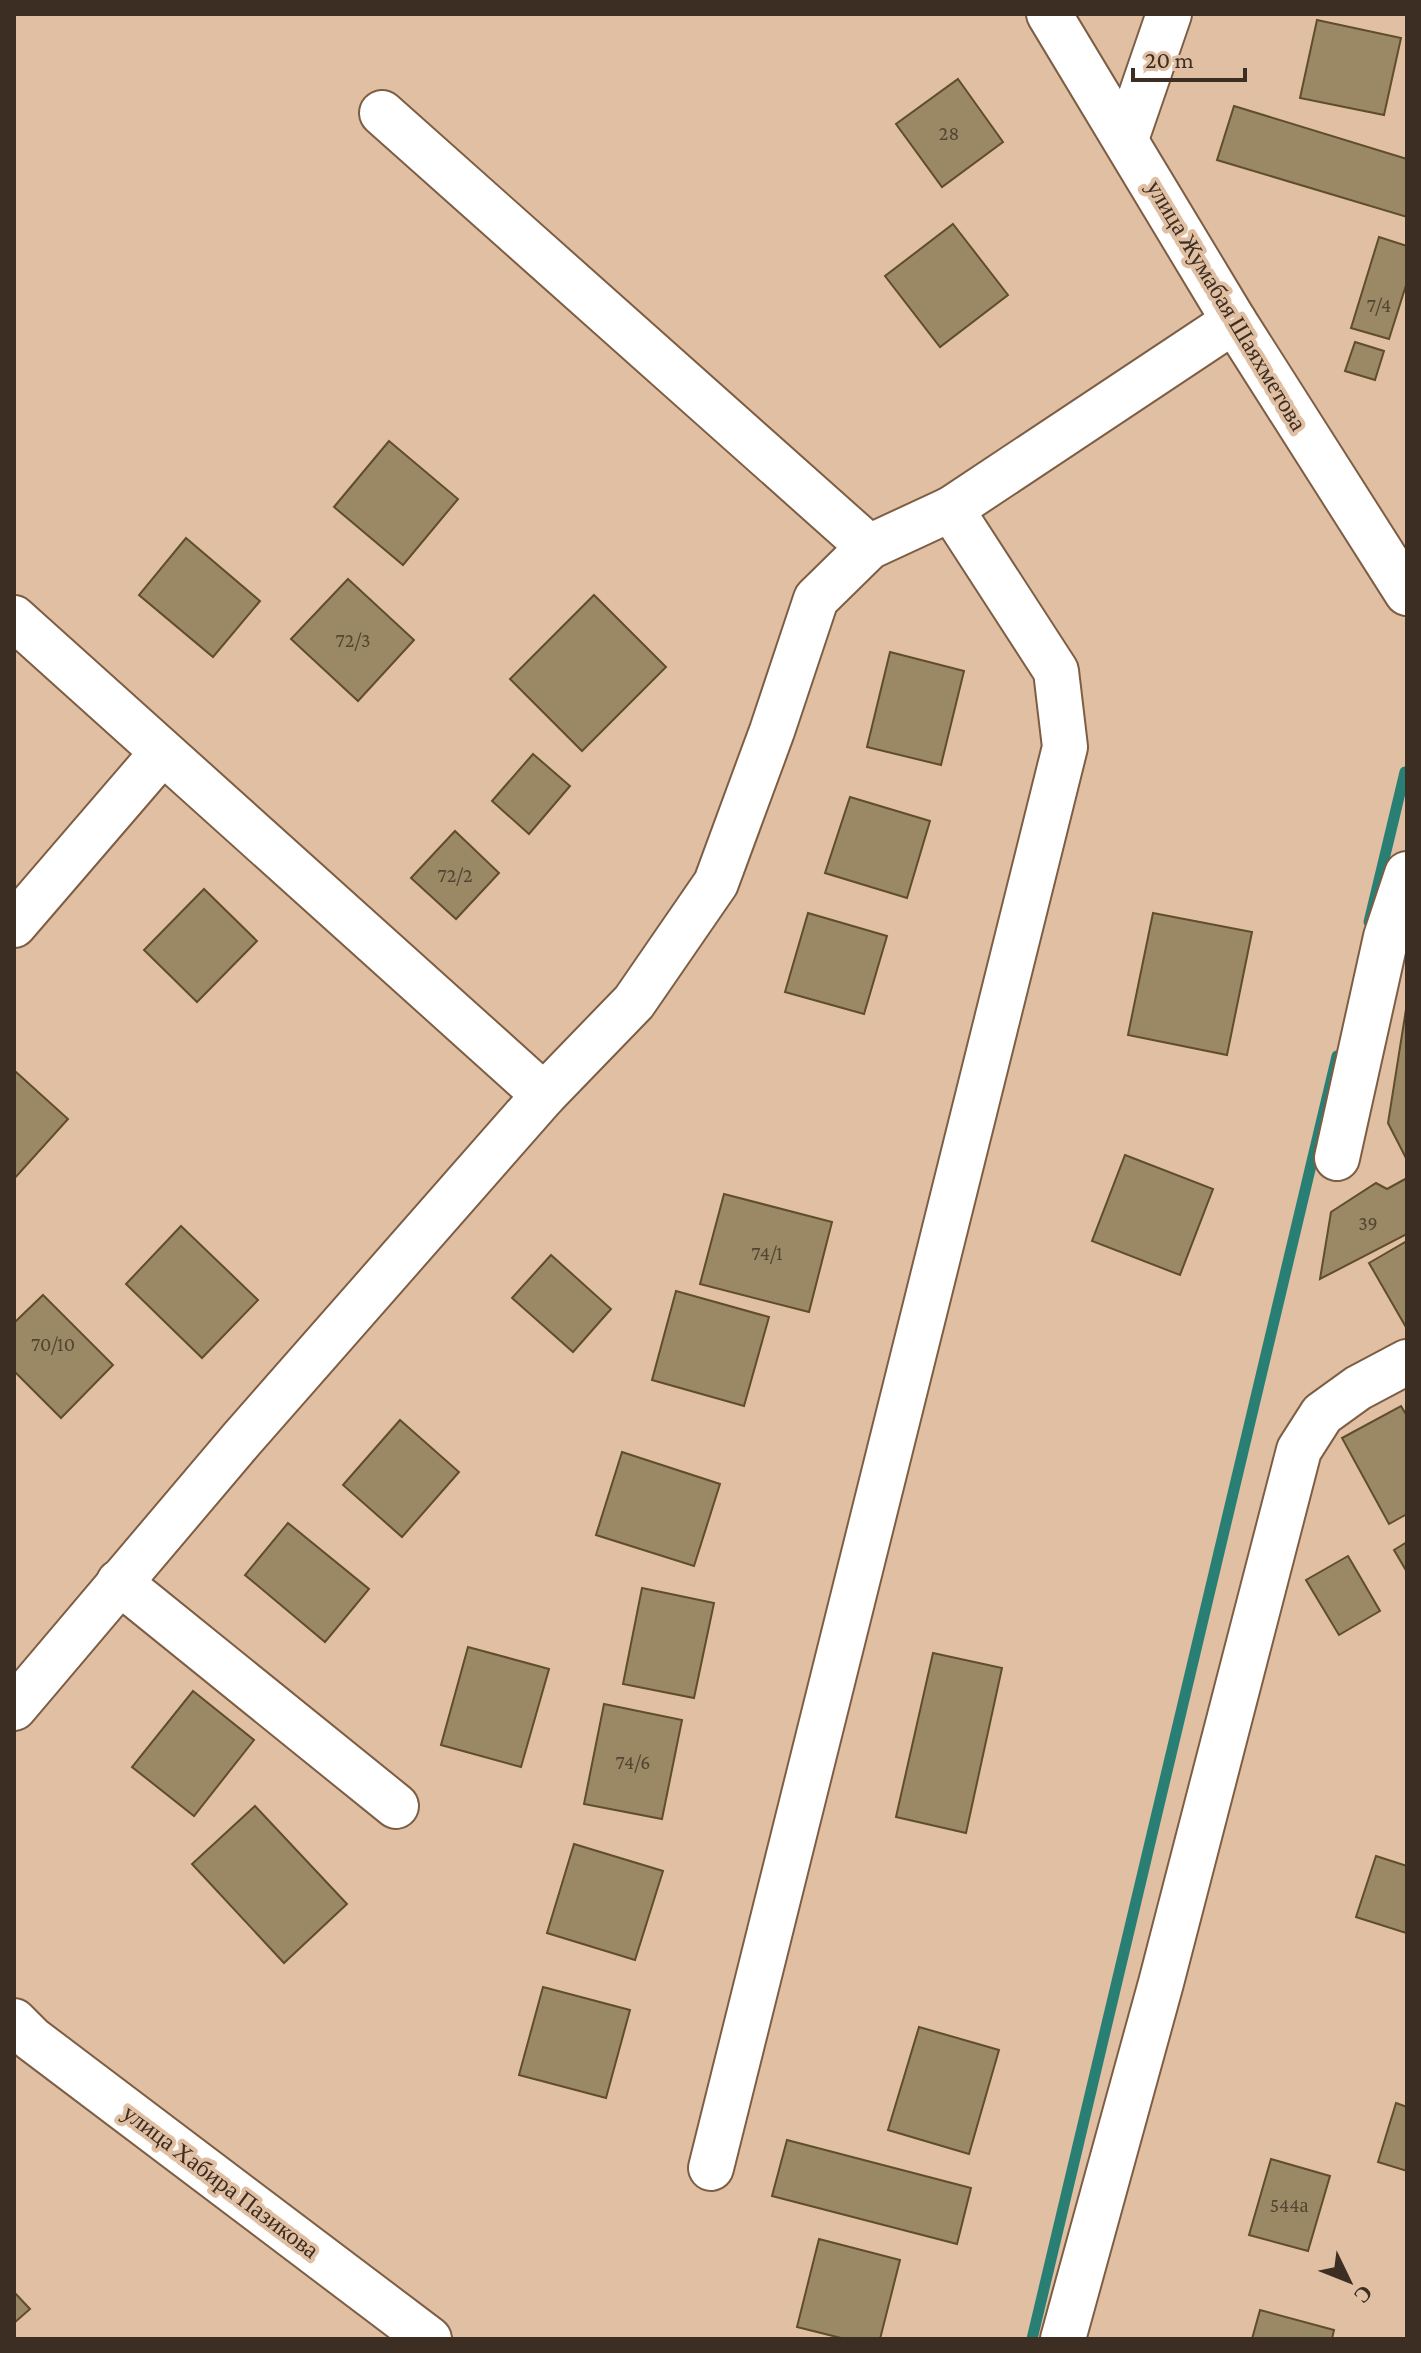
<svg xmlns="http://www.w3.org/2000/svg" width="1421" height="2353" viewBox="0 0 1421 2353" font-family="'Crimson Pro',serif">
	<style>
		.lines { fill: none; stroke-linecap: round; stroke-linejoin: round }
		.stream { stroke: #297f73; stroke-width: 11 }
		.building { fill: #9b8864; stroke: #5f4d2b; stroke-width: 2 }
		.minor-casing { stroke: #7d5e44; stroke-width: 48 }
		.minor { stroke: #fff; stroke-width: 44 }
		.labels { text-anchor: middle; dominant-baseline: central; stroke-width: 8; stroke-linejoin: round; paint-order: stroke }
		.number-label { font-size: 20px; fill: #544433 }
		.street-label { font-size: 24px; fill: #3c2e23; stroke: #e1bfa2 }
	</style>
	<rect width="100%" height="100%" fill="#e1bfa2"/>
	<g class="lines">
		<g class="stream">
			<path d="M1369,922L1405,772"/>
			<path d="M1032,2339L1337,1056"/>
		</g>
	</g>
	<g class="building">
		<path d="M1317,20L1401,38L1384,115L1300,98Z"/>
		<path d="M958,79L1003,142L942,187L896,124Z"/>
		<path d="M1234,106L1407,159V217L1217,160Z"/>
		<path d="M953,224L1008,295L940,347L885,276Z"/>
		<path d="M1379,237L1407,246V282L1389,339L1351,328Z"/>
		<path d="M1355,342L1384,351L1375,380L1345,371Z"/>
		<path d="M389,441L458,499L403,565L334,507Z"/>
		<path d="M186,538L260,601L213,657L139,595Z"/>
		<path d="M348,579L414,640L358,701L291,639Z"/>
		<path d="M594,595L666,667L582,751L510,679Z"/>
		<path d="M890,652L964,671L941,765L867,747Z"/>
		<path d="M533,754L570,786L529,834L492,801Z"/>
		<path d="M850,797L930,821L907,898L825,873Z"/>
		<path d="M455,831L499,873L456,919L411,878Z"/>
		<path d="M204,889L257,941L197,1002L144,950Z"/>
		<path d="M808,913L887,936L864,1014L785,992Z"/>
		<path d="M1153,913L1252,932L1227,1055L1128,1035Z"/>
		<path d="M1407,1003V1160L1388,1123Z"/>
		<path d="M16,1072L68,1119L14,1179V1075Z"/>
		<path d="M1125,1155L1213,1189L1180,1275L1092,1241Z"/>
		<path d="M1407,1178V1234L1320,1279L1331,1212L1376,1183L1387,1189Z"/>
		<path d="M724,1194L832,1222L809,1312L700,1284Z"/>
		<path d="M181,1226L258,1300L202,1358L126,1284Z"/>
		<path d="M1407,1241V1329L1369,1263Z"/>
		<path d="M551,1255L611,1309L573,1352L512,1298Z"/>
		<path d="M676,1291L769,1317L744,1406L652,1380Z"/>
		<path d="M43,1295L113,1365L61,1418L14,1371V1323Z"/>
		<path d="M1401,1406L1407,1416V1514L1389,1524L1342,1438Z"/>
		<path d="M400,1420L459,1472L402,1537L343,1485Z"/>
		<path d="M622,1452L720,1484L694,1566L596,1535Z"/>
		<path d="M288,1523L369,1589L325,1642L245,1575Z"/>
		<path d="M1407,1542V1572L1394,1550Z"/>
		<path d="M1348,1556L1380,1611L1339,1635L1306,1580Z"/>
		<path d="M642,1588L714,1603L694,1698L623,1684Z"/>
		<path d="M468,1647L549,1669L521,1767L441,1745Z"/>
		<path d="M933,1653L1002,1668L966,1833L896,1817Z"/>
		<path d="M193,1691L254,1740L194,1816L132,1767Z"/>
		<path d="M604,1704L682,1720L662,1819L584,1804Z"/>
		<path d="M255,1806L347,1904L284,1963L192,1864Z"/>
		<path d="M574,1844L663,1871L635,1960L547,1933Z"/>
		<path d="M1376,1856L1407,1866L1406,1933L1356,1917Z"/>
		<path d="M543,1987L630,2010L606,2098L519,2075Z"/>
		<path d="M919,2027L999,2050L969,2154L888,2130Z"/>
		<path d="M1396,2103L1407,2107V2171L1378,2162Z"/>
		<path d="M787,2140L971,2188L957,2244L772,2196Z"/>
		<path d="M1271,2159L1330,2176L1308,2251L1249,2235Z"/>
		<path d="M819,2239L900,2260L880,2339H845L797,2327Z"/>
		<path d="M14,2292L30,2309L14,2323Z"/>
		<path d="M1260,2310L1334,2330L1332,2339H1252Z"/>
	</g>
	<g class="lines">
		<g class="minor-casing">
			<g id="minor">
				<path d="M1049,14L1234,321L1407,593"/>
				<path d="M382,113L869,547"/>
				<path d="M1126,139L1169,14"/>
				<path d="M14,618L544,1095"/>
				<path d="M14,925L162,753"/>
				<path d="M1337,1158L1386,937L1407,874"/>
				<path d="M119,1582L396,1806"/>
				<path d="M14,1708L241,1440L544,1095L634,1002L716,883L772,731L816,599L869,547L951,509L1234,321"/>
				<path d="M14,2021L32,2039L429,2339"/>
				<path d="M711,2168L1065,747L1056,671L951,509"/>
				<path d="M1063,2339L1161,1983L1299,1450L1322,1414L1358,1388L1407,1362"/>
			</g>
		</g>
		<use href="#minor" class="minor"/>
	</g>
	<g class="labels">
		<g class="number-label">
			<text x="949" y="133">28</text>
			<text x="1379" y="305">7/4</text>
			<text x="353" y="640">72/3</text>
			<text x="455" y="875">72/2</text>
			<text x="1368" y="1223">39</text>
			<text x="767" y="1253">74/1</text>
			<text x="53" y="1344">70/10</text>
			<text x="633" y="1762">74/6</text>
			<text x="1289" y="2205">544а</text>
		</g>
		<g class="street-label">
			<text transform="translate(1227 305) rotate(59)">улица Жумабая Шаяхметова</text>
			<text transform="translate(221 2181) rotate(37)">улица Хабира Пазикова</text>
		</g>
	</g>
	<rect width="1421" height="2353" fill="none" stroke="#3c2e23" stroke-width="32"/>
	<g transform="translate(1349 2281) rotate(133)" stroke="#e1bfa2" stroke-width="6" paint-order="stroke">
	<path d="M0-6L14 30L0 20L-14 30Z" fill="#3c2e23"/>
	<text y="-12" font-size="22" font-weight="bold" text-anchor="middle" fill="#3c2e23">С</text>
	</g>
	<path d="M1133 68v12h112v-12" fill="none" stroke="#3c2e23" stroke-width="4"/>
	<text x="1145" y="68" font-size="24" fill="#3c2e23" stroke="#e1bfa2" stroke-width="6" paint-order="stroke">20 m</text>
</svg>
